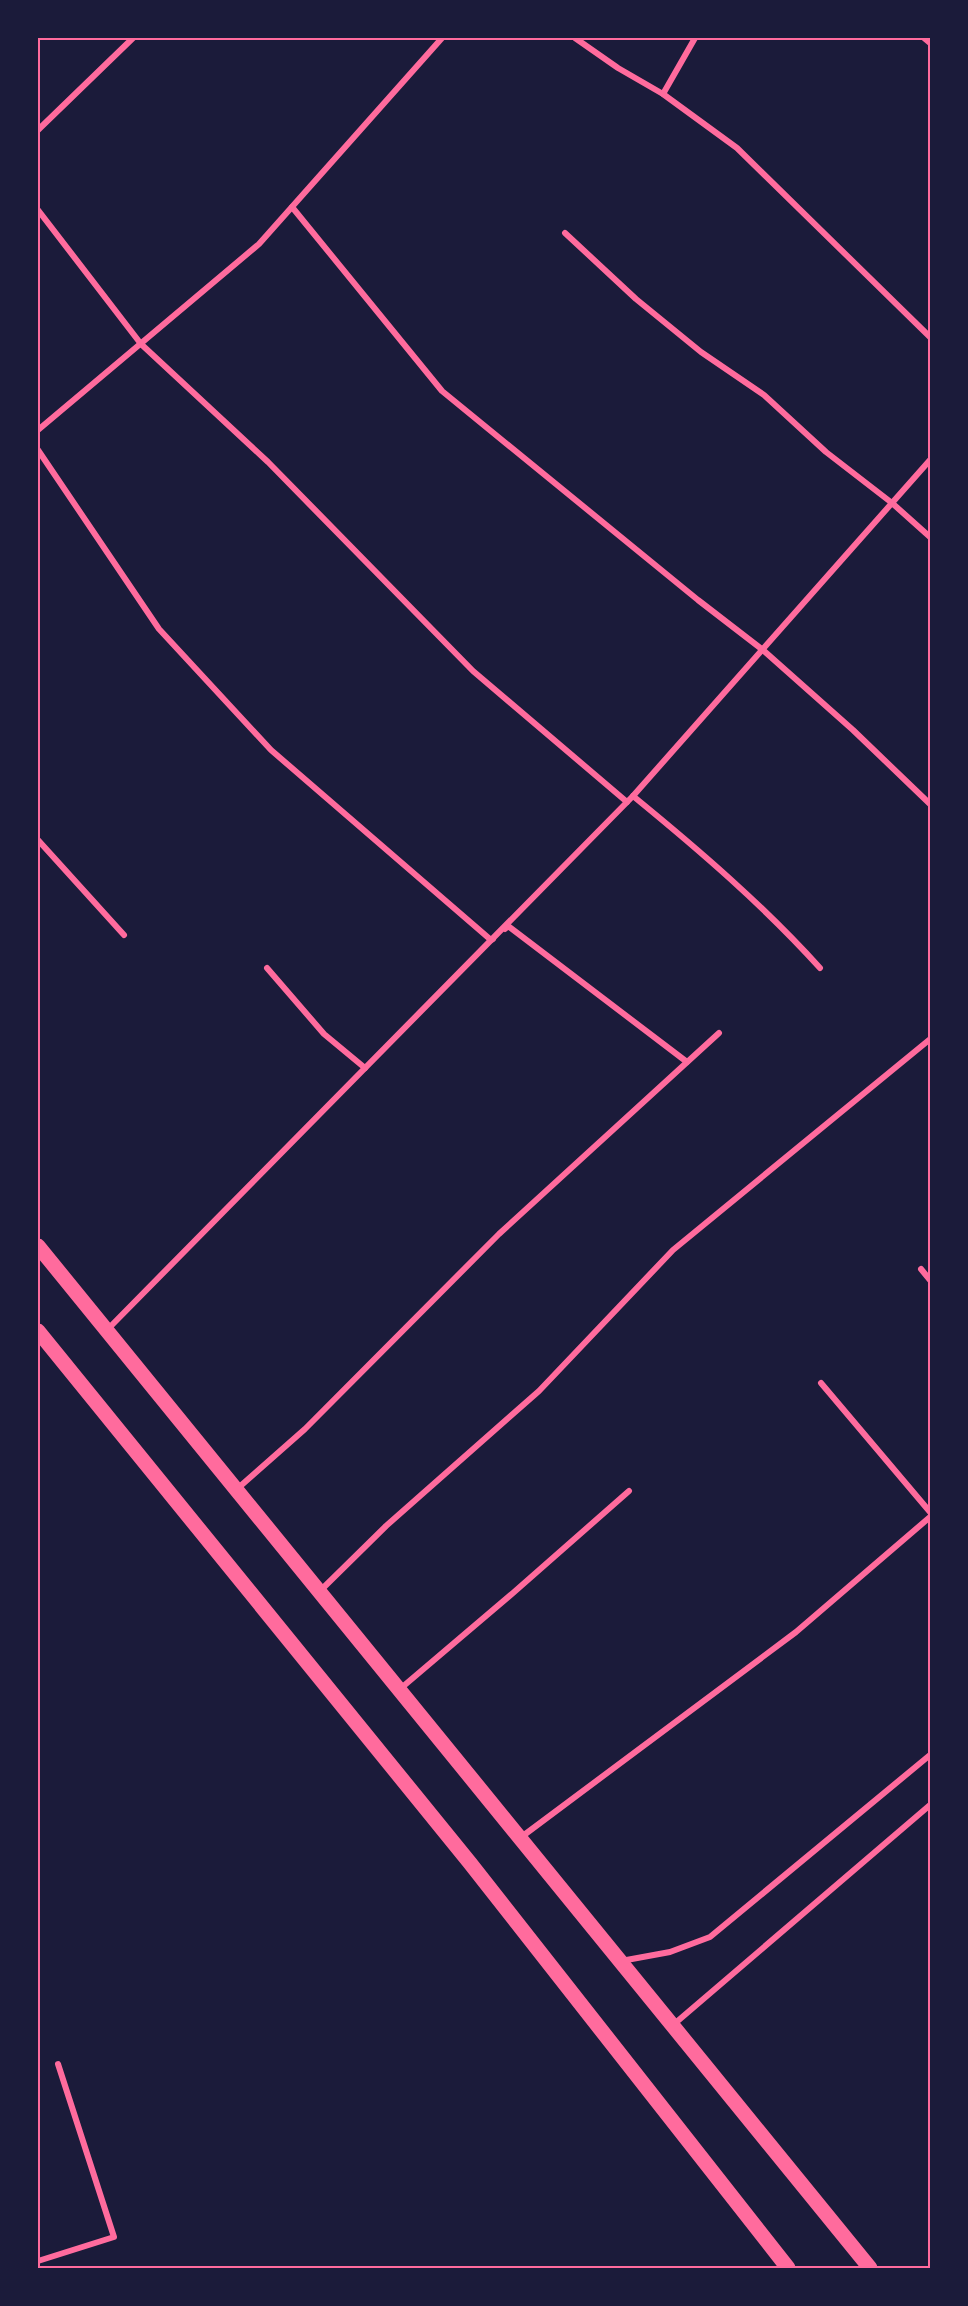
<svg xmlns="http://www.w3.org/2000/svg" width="968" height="2306" viewBox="0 0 968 2306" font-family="Georgia,serif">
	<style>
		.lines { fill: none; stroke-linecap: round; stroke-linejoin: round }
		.minor { stroke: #ff6b9d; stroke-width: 6 }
		.primary { stroke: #ff6b9d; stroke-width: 15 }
		.neatline { fill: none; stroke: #ff6b9d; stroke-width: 2 }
	</style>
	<rect width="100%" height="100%" fill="#1b1b3a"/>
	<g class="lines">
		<g class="minor">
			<path d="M575,38L618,68L663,94L737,148L930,337"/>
			<path d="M924,38L930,43"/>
			<path d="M663,94L695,38"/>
			<path d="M38,130L133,38"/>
			<path d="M292,207L442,391L698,600L763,650L853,730L930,804"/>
			<path d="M38,210L141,344L268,462L473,671L627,802"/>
			<path d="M565,233L636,299L701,352L764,395L826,452L892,503L930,537"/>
			<path d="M38,430L259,244L442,38"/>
			<path d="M38,450L159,629L271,750L491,940L493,939"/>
			<path d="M633,796C699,850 763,905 820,968"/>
			<path d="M38,840L124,935"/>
			<path d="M505,929L508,926L687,1062"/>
			<path d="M267,968L324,1034L365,1068"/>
			<path d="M921,1269L930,1280"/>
			<path d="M107,1330L633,796L930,460"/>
			<path d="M821,1383L930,1512"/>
			<path d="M237,1489L305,1429L499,1234L719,1033"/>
			<path d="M320,1591L386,1526L539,1391L673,1250L929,1040"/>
			<path d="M400,1689L513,1593L629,1491"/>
			<path d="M520,1838L796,1632L930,1517"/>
			<path d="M621,1961L670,1952L710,1937L930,1755"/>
			<path d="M673,2025L930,1805"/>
			<path d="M38,2261L114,2237L58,2064"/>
		</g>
		<g class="primary">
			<path d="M38,1246L870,2268"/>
			<path d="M38,1331L470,1863L788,2268"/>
		</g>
	</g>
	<rect width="968" height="2306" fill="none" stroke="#1b1b3a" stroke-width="78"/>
	<rect x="39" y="39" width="890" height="2228" class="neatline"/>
</svg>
